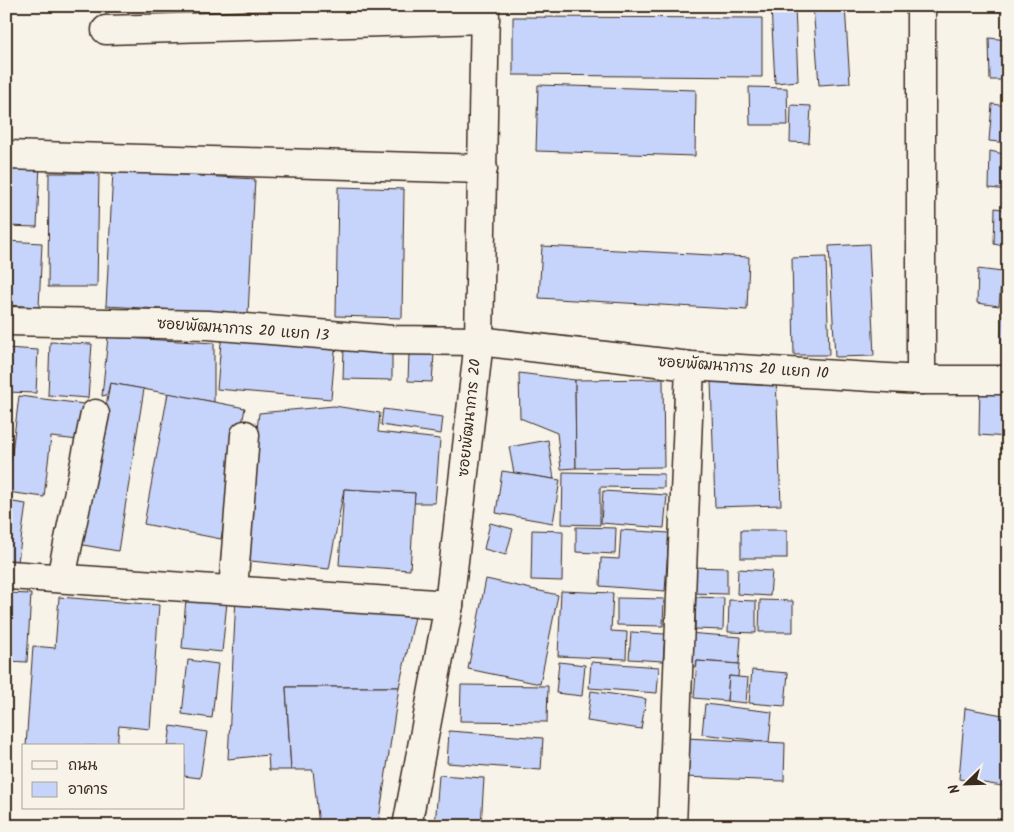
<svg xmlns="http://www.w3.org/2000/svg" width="1014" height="832" viewBox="0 0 1014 832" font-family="Kalam,'Playpen Sans Thai',sans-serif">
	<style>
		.building { fill: #c6d3fa; stroke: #3b2a1e }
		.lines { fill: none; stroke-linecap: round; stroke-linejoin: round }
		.minor-casing { stroke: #3b2a1e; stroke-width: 31 }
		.minor { stroke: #f7f3e8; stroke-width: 28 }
		.labels { text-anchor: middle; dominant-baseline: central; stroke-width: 4; stroke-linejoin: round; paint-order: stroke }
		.street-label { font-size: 15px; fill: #3b2a1e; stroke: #f7f3e8 }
	</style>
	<rect width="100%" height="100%" fill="#f7f3e8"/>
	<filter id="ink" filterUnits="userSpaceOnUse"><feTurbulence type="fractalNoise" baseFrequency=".02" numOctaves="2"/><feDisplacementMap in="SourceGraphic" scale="10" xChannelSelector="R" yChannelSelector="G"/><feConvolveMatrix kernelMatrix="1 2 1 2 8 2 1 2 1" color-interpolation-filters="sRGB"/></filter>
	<g filter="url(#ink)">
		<g class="building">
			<path d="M73,6H108L106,13Z"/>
			<path d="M512,6H565V9L512,8Z"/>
			<path d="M598,6H636V9L598,8Z"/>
			<path d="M662,6H735V7Z"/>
			<path d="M795,6L798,81L775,83L771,7Z"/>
			<path d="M813,6H845L850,83L819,85Z"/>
			<path d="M990,6H1008V13L990,10Z"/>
			<path d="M513,17L762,18V77L513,75Z"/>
			<path d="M989,38L1008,40V80H990Z"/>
			<path d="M538,85L696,90L695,156L536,151Z"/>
			<path d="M749,87L787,88L788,125H750Z"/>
			<path d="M992,104L1008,106V143L989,141Z"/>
			<path d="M791,105L811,106L809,143L790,142Z"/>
			<path d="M990,151L1008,155V190L989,188Z"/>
			<path d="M6,162L40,164L37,227L6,226Z"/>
			<path d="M113,171L255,179L248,314L106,306Z"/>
			<path d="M49,173H99L97,287H48Z"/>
			<path d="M338,187L404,189L402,318L336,316Z"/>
			<path d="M995,208L1008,210V247L994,244Z"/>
			<path d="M6,241L42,243L39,307L6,305Z"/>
			<path d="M869,244L874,356L835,357L829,246Z"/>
			<path d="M542,246L749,257L747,310L539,298Z"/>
			<path d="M826,257L829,355H794L792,258Z"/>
			<path d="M1006,257L1008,258V283H1006Z"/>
			<path d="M978,269L1002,272L999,306L977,303Z"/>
			<path d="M1005,285L1008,286V313L1002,312Z"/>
			<path d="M1002,314L1008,315V344H1001Z"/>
			<path d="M222,331L336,340L331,399L217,389Z"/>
			<path d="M108,337L214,343V402L110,383L107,395L102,396Z"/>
			<path d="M50,342L92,344L88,398L48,395Z"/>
			<path d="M344,347L392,348V380L343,379Z"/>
			<path d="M6,348L38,350L36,393L6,392Z"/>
			<path d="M409,353L434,354L432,382L408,381Z"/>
			<path d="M519,373L575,380L576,468L561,469L557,433L520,418Z"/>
			<path d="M776,378L781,505L715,507L711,380Z"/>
			<path d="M663,379L664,467L576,468L575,380Z"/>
			<path d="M110,383L144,389L118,551L83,545Z"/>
			<path d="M980,383L1008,386V437L979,435Z"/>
			<path d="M168,393L245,408L221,539L144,524Z"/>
			<path d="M19,396L84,404L79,440L51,437L44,497L7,492Z"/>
			<path d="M334,406L380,413L378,432L440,439L435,503H414L415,493L344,489L329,569L241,560L259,413Z"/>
			<path d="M383,409L443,417L441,434L381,425Z"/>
			<path d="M548,440L554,479L514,473L509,447Z"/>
			<path d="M502,471L560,480L553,523L496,513Z"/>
			<path d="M563,472L664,474V488L600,487V525L562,524Z"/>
			<path d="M344,489L415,493L410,570L339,565Z"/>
			<path d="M603,491L667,495L664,528L601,523Z"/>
			<path d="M6,501L26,504L17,569L6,568Z"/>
			<path d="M490,523L513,529L506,555L484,549Z"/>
			<path d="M576,527L616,528L615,554L576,552Z"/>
			<path d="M532,530L563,531L562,581L531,580Z"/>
			<path d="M621,530L669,533L665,591L600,586L601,558L619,559Z"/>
			<rect x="741" y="530" width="46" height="28"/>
			<path d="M690,567L727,568V594L689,593Z"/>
			<path d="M738,569L772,571L770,596L737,594Z"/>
			<path d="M486,579L558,595L540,684L468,669Z"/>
			<path d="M561,591L613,593L611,631L627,632L626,659L558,656Z"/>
			<path d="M6,593L31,594L27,662L6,661Z"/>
			<path d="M59,597L159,605L150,729L119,726L117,746H26L33,646L55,648Z"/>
			<path d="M236,597L417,608L399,687H286L291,770H269L268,755L228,759Z"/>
			<path d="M696,597L724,598L723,630L695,629Z"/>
			<path d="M186,598L227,602L222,652L182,648Z"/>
			<path d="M617,598L664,599L663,626L617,625Z"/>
			<path d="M729,600L756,601V633L728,632Z"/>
			<path d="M760,600L793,601V632H759Z"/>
			<path d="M631,632L665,634L663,661L629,659Z"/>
			<path d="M687,633L741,637L739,664L697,661L696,667L684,666Z"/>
			<path d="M188,660L218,664L212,718L182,714Z"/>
			<path d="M697,661L739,664L738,677L729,676L727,701L694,698Z"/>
			<path d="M559,662L585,665L582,696L556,693Z"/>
			<path d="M591,662L659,667L657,693L589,688Z"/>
			<path d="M752,670L788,673L785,706L749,703Z"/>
			<path d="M729,676L748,678L746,703L727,701Z"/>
			<path d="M461,685L548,686L547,722L460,721Z"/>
			<path d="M286,687H399L378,826H319L313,770H291Z"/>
			<path d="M591,691L646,699L641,729L587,721Z"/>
			<path d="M705,704L772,712L769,742L702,734Z"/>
			<path d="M965,708L1008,716V787L959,779Z"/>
			<path d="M171,726L207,732L200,778L184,776V746H168Z"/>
			<path d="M449,731L543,738L541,770L447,763Z"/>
			<path d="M686,738L785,743L784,781L684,777Z"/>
			<path d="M439,775L484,778L481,826H435Z"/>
		</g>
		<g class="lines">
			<g class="minor-casing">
				<g id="minor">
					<path d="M921,6V380"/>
					<path d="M106,30L485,19"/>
					<path d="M6,155L483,169"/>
					<path d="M6,321L208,325L393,340L479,341L690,366L921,380H1008"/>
					<path d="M9,575L449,605"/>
					<path d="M61,578L95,414"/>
					<path d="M233,590L245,435"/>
					<path d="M407,826L449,605L479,341L485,6"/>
					<path d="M672,826L690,366"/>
				</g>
			</g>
			<use href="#minor" class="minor"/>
		</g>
	</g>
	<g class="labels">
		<g class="street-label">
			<text transform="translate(243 330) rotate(4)">ซอยพัฒนาการ 20 แยก 13</text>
			<text transform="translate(743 368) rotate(4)">ซอยพัฒนาการ 20 แยก 10</text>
			<text transform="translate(470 418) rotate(-84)">ซอยพัฒนาการ 20</text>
		</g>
	</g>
	<rect width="1014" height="832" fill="none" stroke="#f7f3e8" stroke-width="25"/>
	<rect x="12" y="12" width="989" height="807" fill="none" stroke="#3b2a1e" stroke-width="2" filter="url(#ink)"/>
	<rect x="22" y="744" width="162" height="65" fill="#f7f3e8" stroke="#aca397"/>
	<rect x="32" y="761" width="25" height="8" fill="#f7f3e8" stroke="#aca397"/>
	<text x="68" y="770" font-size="15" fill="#3b2a1e">ถนน</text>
	<rect x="32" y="782" width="25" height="15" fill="#c6d3fa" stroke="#aca397"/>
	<text x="68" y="794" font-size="15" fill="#3b2a1e">อาคาร</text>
	<g transform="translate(966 784) rotate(247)" stroke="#f7f3e8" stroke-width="4" paint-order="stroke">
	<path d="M0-4L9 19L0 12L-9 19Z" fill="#3b2a1e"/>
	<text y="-8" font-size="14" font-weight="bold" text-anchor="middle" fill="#3b2a1e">N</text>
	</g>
</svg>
